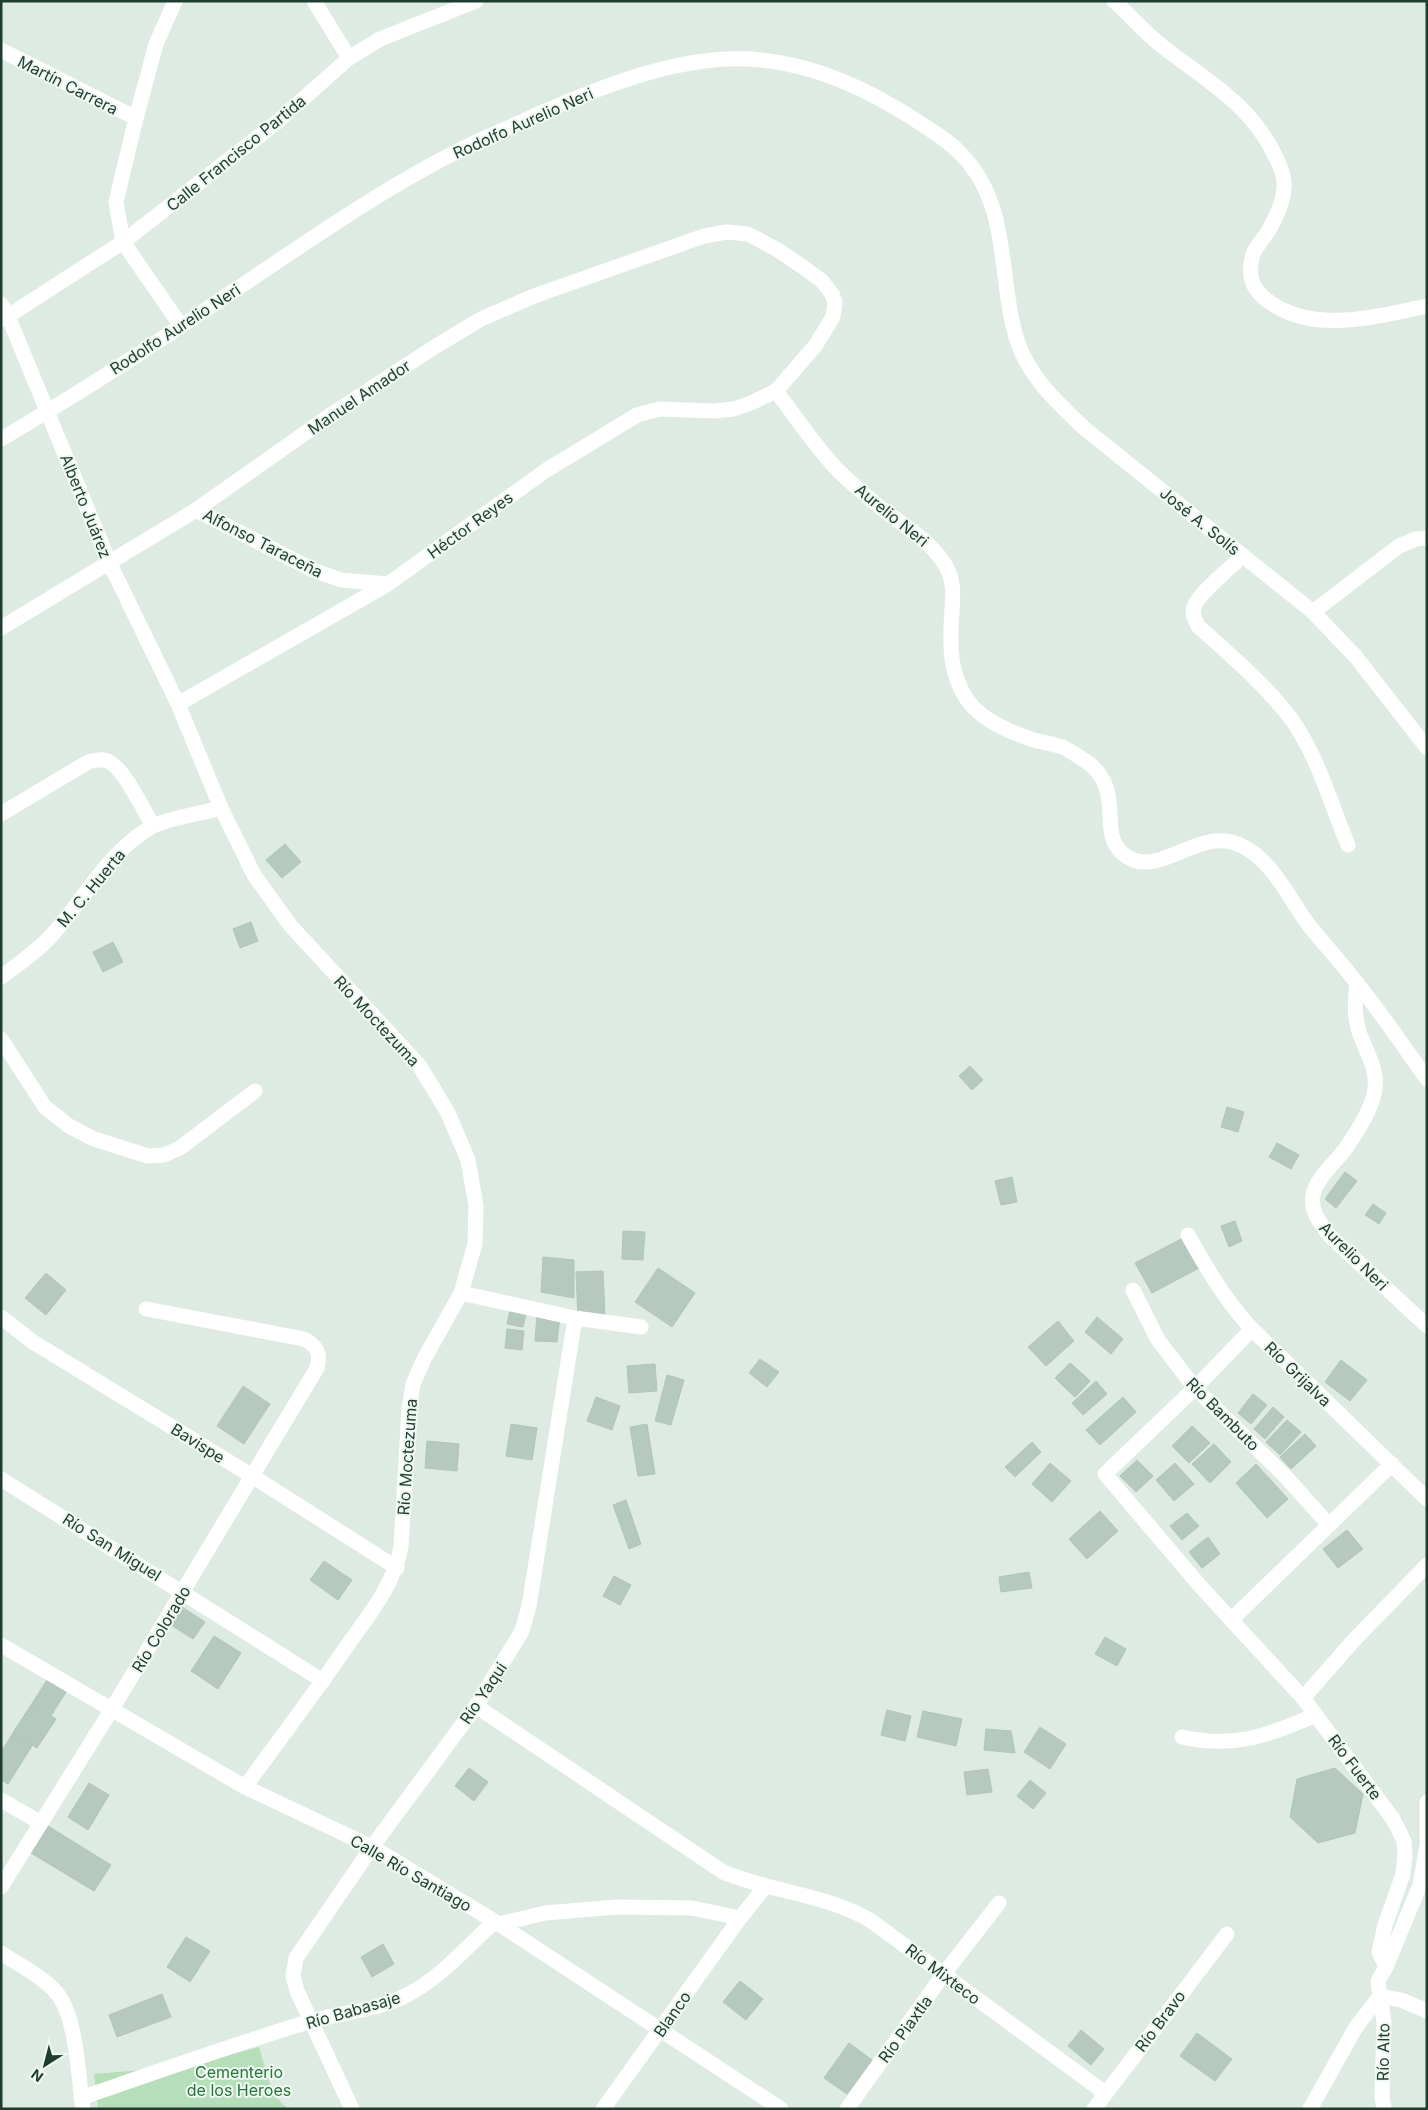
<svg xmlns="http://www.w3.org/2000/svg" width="1428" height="2110" viewBox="0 0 1428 2110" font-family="Inter,sans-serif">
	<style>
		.green { fill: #b5deb9 }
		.building { fill: #b6c9be; stroke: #b0c5b9 }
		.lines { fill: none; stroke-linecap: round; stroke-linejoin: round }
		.street { stroke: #fff; stroke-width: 15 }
		.labels { text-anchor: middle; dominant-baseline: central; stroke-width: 4; stroke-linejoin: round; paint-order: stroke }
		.street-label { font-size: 16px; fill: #1e3c2f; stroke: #eff8f2 }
		.park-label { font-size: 16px; fill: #257636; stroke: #eff8f2 }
	</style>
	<rect width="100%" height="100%" fill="#deebe3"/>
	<path class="green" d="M259,2047L273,2094L288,2109H98L94,2074L189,2066Z"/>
	<g class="building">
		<path d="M285,844L301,862L282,878L266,860Z"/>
		<path d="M251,922L258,941L240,948L233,929Z"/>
		<path d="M113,942L123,962L103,972L93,952Z"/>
		<path d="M970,1066L983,1080L972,1090L959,1076Z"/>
		<path d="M1227,1107L1244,1112L1238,1132L1221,1127Z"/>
		<path d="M1277,1143L1299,1155L1291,1169L1269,1157Z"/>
		<path d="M1345,1172L1357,1181L1336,1208L1325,1199Z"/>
		<path d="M1012,1177L1017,1202L1001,1205L995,1181Z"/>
		<path d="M1373,1204L1386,1213L1379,1224L1365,1215Z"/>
		<path d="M1235,1221L1242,1241L1229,1247L1221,1226Z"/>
		<path d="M623,1231L645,1232L643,1260L622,1259Z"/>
		<path d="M1183,1238L1199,1268L1152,1293L1135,1263Z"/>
		<path d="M543,1257L574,1260V1298L541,1292Z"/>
		<path d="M658,1268L695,1293L672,1327L635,1302Z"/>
		<path d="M603,1271L605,1317L578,1318L576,1272Z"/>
		<path d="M46,1273L66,1290L46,1315L25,1298Z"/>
		<path d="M511,1306L527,1309L523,1327L507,1324Z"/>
		<path d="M537,1314L560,1316L557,1342L535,1341Z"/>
		<path d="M1097,1317L1123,1339L1111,1354L1085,1332Z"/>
		<path d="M1058,1321L1074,1341L1046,1366L1028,1347Z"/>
		<path d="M507,1329L524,1331L522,1350L505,1348Z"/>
		<path d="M760,1359L779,1372L767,1387L749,1373Z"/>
		<path d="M1341,1360L1367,1380L1350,1401L1325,1382Z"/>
		<path d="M1070,1363L1090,1381L1075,1397L1055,1378Z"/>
		<path d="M1070,1363L1090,1381L1075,1397L1055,1378Z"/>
		<path d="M655,1364L657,1391L629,1393L627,1366Z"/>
		<path d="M667,1375L684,1380L671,1425L655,1421Z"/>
		<path d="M1096,1381L1107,1394L1083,1415L1072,1403Z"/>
		<path d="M243,1386L270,1404L244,1444L217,1426Z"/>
		<path d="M1253,1394L1267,1405L1251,1424L1238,1413Z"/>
		<path d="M596,1397L620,1406L612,1430L587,1421Z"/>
		<path d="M1123,1397L1136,1412L1100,1445L1086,1430Z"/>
		<path d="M1273,1407L1284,1417L1265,1439L1254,1429Z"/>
		<path d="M1287,1420L1301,1432L1280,1455L1266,1442Z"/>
		<path d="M511,1424L537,1428L532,1460L506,1456Z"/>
		<path d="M647,1424L655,1474L638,1476L630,1427Z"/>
		<path d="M1192,1426L1210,1443L1189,1463L1172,1446Z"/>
		<path d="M1305,1434L1316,1446L1291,1469L1280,1457Z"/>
		<path d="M427,1441L459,1444L457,1471L425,1468Z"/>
		<path d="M1032,1442L1041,1452L1015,1477L1005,1467Z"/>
		<path d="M1214,1444L1231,1462L1210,1483L1192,1464Z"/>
		<path d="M1137,1460L1153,1476L1136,1492L1120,1476Z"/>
		<path d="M1050,1463L1071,1481L1052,1502L1032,1484Z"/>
		<path d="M1175,1463L1194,1484L1174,1501L1156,1480Z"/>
		<path d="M1256,1464L1288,1499L1267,1518L1236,1483Z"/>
		<path d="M626,1500L641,1544L629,1549L613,1505Z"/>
		<path d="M1100,1511L1118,1531L1087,1559L1069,1539Z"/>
		<path d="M1187,1513L1199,1526L1182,1540L1170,1526Z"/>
		<path d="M1347,1530L1363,1549L1338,1568L1323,1549Z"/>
		<path d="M1208,1537L1220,1554L1202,1568L1189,1552Z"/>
		<path d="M324,1561L352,1580L338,1600L310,1580Z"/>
		<path d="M1029,1572L1032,1588L1001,1592L999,1577Z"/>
		<path d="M614,1576L631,1585L620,1605L603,1596Z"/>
		<path d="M182,1607L205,1622L193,1639L171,1625Z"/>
		<path d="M214,1636L241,1653L218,1689L191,1671Z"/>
		<path d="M1105,1637L1126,1649L1117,1666L1095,1654Z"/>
		<path d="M47,1680L66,1692L8,1784L1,1780V1752Z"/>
		<path d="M32,1704L56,1719L37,1748L13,1733Z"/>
		<path d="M887,1710L911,1716L905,1741L881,1735Z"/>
		<path d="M923,1711L962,1719L956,1746L917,1737Z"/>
		<path d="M1040,1727L1066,1744L1050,1769L1024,1752Z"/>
		<path d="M986,1729L1011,1731L1015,1753L984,1750Z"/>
		<path d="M469,1768L488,1782L474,1801L455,1786Z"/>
		<path d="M1335,1768L1363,1794L1355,1833L1318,1843L1290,1817L1297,1779Z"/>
		<path d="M988,1769L992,1792L967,1795L964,1772Z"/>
		<path d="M1030,1780L1046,1793L1033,1809L1017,1796Z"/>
		<path d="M89,1783L109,1795L88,1830L68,1817Z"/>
		<path d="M48,1826L111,1865L94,1891L31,1853Z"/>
		<path d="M186,1937L210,1951L190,1982L167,1967Z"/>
		<path d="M383,1944L394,1964L372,1977L361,1957Z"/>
		<path d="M740,1981L763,1999L746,2020L723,2002Z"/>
		<path d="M162,1994L171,2017L117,2037L109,2015Z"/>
		<path d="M1081,2030L1104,2049L1091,2065L1068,2046Z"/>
		<path d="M1197,2033L1232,2059L1215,2081L1180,2056Z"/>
		<path d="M849,2043L872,2060L847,2094L824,2078Z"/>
	</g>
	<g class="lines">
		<g class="street">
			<path d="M175,1L156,44L136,118L116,202L123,242L181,326"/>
			<path d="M314,1L349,58"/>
			<path d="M1114,1C1132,17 1148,36 1167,50C1216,87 1260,111 1282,172C1289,191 1278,213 1269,230C1265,237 1258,244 1254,252C1248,268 1249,285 1263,297C1308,336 1374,317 1427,306"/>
			<path d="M1,50L136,118"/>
			<path d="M1,304L8,316L110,564L178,704L221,808L254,875L290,925L419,1065L448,1113L468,1160L476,1206L475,1244L461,1293L424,1359L413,1384L409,1409L401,1547C393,1587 370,1613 347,1646C314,1694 279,1740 245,1787"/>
			<path d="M1,319L8,316L123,242L277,122L349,58L380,39L476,1"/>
			<path d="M776,391C795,416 813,443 834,466C845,478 857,488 869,498C894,521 926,535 944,563C958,584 951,606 951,630C950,652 952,671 962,691C975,718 1007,731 1034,740C1044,743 1055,744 1065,748C1072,752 1081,758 1087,762C1125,790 1098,829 1121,852C1156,885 1196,825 1240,845C1272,859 1288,897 1308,924C1323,943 1340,961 1355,981C1381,1012 1403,1046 1427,1079"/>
			<path d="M1,439C80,393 157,343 232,292C306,243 378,191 458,151C482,138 509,128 534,116C592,91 651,66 714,60C789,52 862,84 923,125C937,134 951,143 962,155C1012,208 997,276 1017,340C1028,376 1058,403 1084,428L1313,612L1356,657L1427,748"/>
			<path d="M196,510L313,570L341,580L388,584"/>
			<path d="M1243,556C1232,566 1198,594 1194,607C1192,614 1195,620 1198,626C1230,655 1266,685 1292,720C1318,757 1331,804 1348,845"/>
			<path d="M1313,612L1399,546L1416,539L1427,538"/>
			<path d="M1,628L196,510L332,414L436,346L481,319L534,296L704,236L726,232L748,234L778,250L803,267L822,281L832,294L835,302L833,317L815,346L776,391L751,403L733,409L714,411L660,409L637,415L545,471L388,584L178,704"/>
			<path d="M1,814L88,762C96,760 104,758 111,763C124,770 145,812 153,826"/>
			<path d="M1,977C19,964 36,952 51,936C84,900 107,853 151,827C164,819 204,813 221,808"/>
			<path d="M1357,983C1355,1000 1354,1015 1359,1032C1367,1054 1381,1073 1373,1098C1368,1115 1356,1133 1346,1148C1336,1162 1316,1178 1313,1195C1310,1212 1321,1224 1330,1236L1427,1326"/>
			<path d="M1,1039L45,1107L69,1126L94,1139L148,1156L164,1155L180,1148L255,1091"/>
			<path d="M1188,1235C1207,1269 1225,1300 1252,1329L1427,1499"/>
			<path d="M1133,1290L1158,1340L1195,1388L1285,1476L1329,1525"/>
			<path d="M461,1293L575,1318L641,1327"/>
			<path d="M1,1317L33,1342L252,1476L397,1568"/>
			<path d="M1252,1329L1195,1388L1105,1474L1201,1587L1303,1698L1393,1819L1404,1841L1405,1856L1403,1874L1385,1925L1379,1952L1386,1967L1378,1981L1380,1996L1356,2027L1310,2109"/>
			<path d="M1,1479L323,1681"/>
			<path d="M1231,1620L1392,1464"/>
			<path d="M1,1645L245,1787L372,1847L499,1924L781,2109"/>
			<path d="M1303,1698L1355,1639L1427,1565"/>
			<path d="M476,1706L723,1872C771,1892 824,1894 870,1920L1105,2093"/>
			<path d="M1182,1737C1236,1749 1267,1735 1316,1715"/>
			<path d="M1,1800L41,1823"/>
			<path d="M1427,1802V1839"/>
			<path d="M1,1887L112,1709L317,1368C321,1353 317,1346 304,1339L146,1309"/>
			<path d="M499,1924L545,1913L617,1907L692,1908L740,1918"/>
			<path d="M1,1953C19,1965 40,1975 55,1991C77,2014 78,2077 83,2109"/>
			<path d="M1386,1967L1420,1885L1427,1845"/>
			<path d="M81,2098C156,2072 232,2045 308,2022C341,2012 376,2011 407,1995C440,1978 467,1947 494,1922"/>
			<path d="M352,2109L297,1991L293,1976L296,1958L372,1847L476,1706L522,1631L529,1606L575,1318"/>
			<path d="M603,2109L740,1918L766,1886"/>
			<path d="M847,2109L943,1975L999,1903"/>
			<path d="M1094,2109L1227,1934"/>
			<path d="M1384,2109L1382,2097L1384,2022L1380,1996L1401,2000L1427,2011"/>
		</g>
	</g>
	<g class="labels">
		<g class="street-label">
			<text transform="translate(68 85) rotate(27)">Martín Carrera</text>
			<text transform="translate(523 123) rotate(-24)">Rodolfo Aurelio Neri</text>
			<text transform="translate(236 153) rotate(-39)">Calle Francisco Partida</text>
			<text transform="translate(175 329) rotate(-33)">Rodolfo Aurelio Neri</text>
			<text transform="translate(359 397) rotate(-34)">Manuel Amador</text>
			<text transform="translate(86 506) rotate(68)">Alberto Juárez</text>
			<text transform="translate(892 515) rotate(39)">Aurelio Neri</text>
			<text transform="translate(1200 521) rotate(39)">José A. Solís</text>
			<text transform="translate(470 525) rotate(-36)">Héctor Reyes</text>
			<text transform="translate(263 543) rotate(27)">Alfonso Taraceña</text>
			<text transform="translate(91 888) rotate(-50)">M. C. Huerta</text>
			<text transform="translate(377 1021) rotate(47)">Río Moctezuma</text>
			<text transform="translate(1354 1256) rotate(45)">Aurelio Neri</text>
			<text transform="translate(1298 1374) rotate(44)">Río Grijalva</text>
			<text transform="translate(1223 1414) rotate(45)">Río Bambuto</text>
			<text transform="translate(198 1443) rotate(32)">Bavispe</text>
			<text transform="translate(407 1457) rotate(-86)">Río Moctezuma</text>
			<text transform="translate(112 1547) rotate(32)">Río San Miguel</text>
			<text transform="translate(161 1629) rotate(-59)">Río Colorado</text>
			<text transform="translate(483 1693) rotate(-56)">Río Yaqui</text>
			<text transform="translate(1355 1767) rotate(53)">Río Fuerte</text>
			<text transform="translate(411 1873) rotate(30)">Calle Río Santiago</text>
			<text transform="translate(943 1974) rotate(37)">Río Mixteco</text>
			<text transform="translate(353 2010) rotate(-16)">Río Babasaje</text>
			<text transform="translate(672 2014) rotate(-55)">Blanco</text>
			<text transform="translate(1160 2021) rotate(-53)">Río Bravo</text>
			<text transform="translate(905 2029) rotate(-54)">Río Piaxtla</text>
			<text transform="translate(1383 2052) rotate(-89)">Río Alto</text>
		</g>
		<g class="park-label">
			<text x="239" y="2072">Cementerio<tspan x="239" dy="18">de los Heroes</tspan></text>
		</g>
	</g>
	<rect width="1428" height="2110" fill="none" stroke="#1e3c2f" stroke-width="5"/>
	<g transform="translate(45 2065) rotate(216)" stroke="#eff8f2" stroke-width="4" paint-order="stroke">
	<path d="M0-4L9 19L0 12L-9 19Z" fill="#1e3c2f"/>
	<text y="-8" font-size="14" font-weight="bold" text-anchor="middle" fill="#1e3c2f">N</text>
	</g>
</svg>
